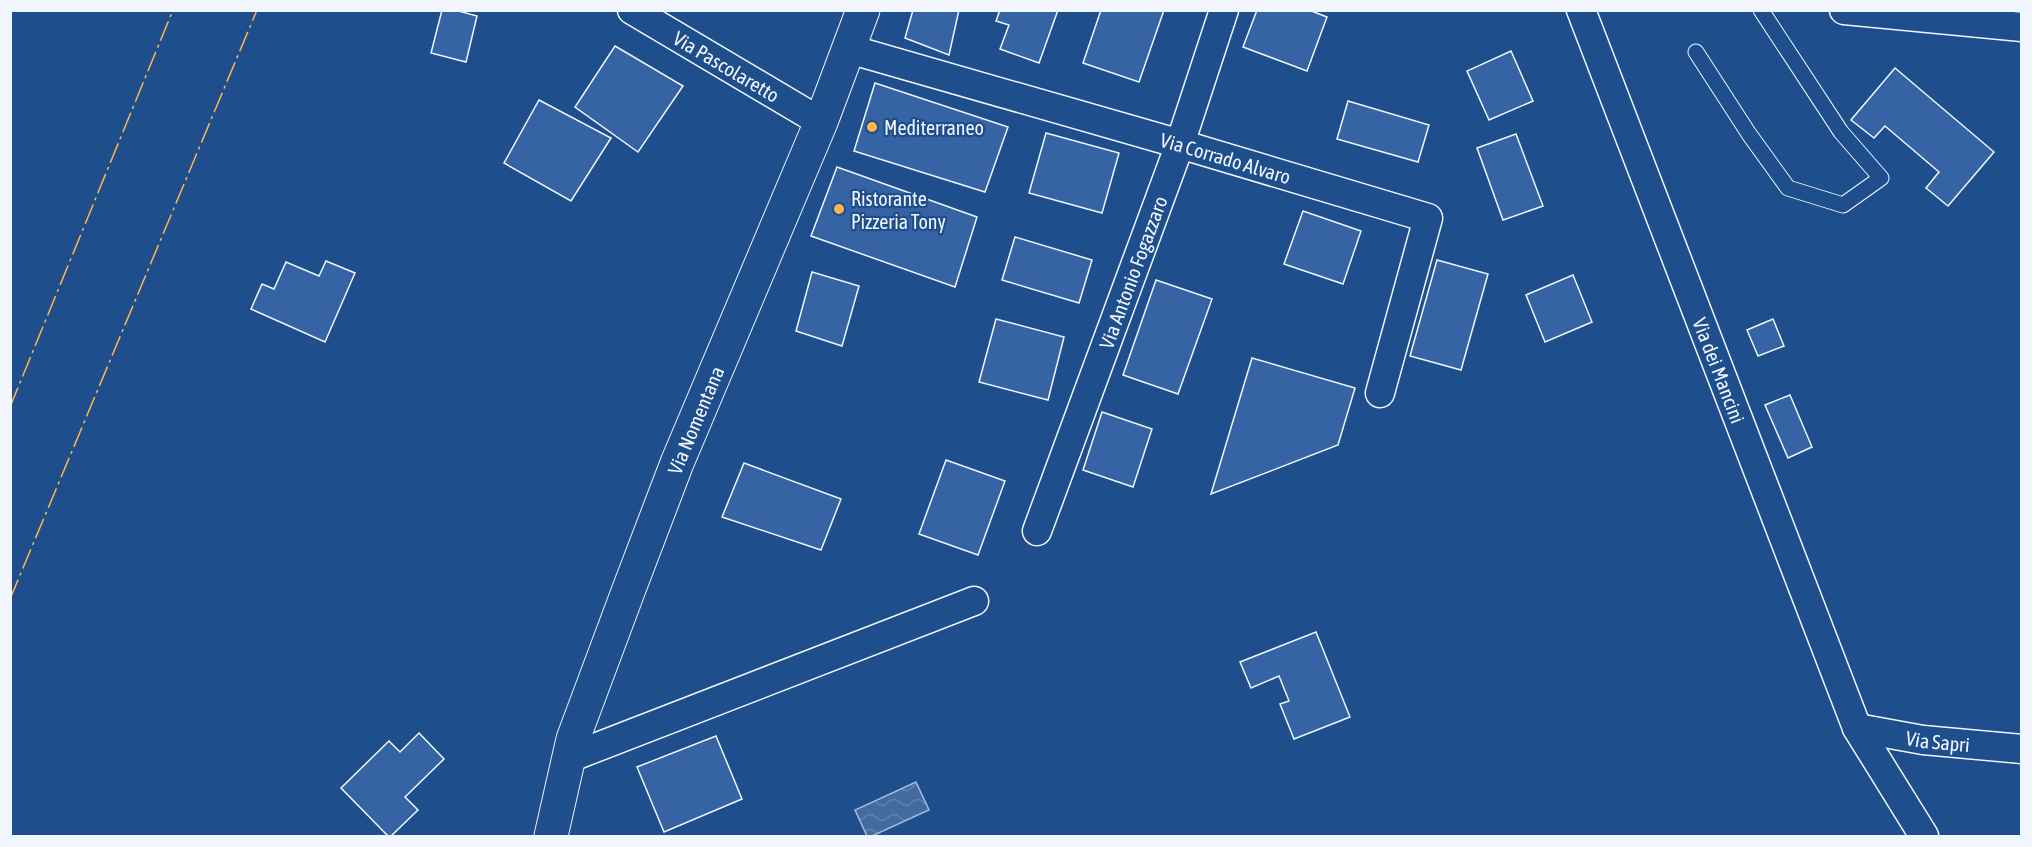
<svg xmlns="http://www.w3.org/2000/svg" width="2032" height="847" viewBox="0 0 2032 847" font-family="'Asap Condensed',sans-serif">
	<style>
		.water { fill: url(#water-waves); stroke: #a8bbd7; stroke-width: 1.5 }
		.building { fill: #3563a3; stroke: #f2f6ff; stroke-width: 1.5 }
		.lines { fill: none; stroke-linecap: round; stroke-linejoin: round }
		.service-casing { stroke: #f2f6ff; stroke-width: 17 }
		.minor-casing { stroke: #f2f6ff; stroke-width: 31 }
		.secondary-casing { stroke: #f2f6ff; stroke-width: 35 }
		.service { stroke: #1f4e8c; stroke-width: 15 }
		.minor { stroke: #1f4e8c; stroke-width: 28 }
		.secondary { stroke: #1f4e8c; stroke-width: 33 }
		.power { stroke: #ffb74d; stroke-width: 1.5; stroke-dasharray: 21 4.5 3 4.5; stroke-linecap: butt }
		.poi-dot { fill: #ffb74d; stroke: #1f4e8c; stroke-width: 2 }
		.labels { text-anchor: middle; dominant-baseline: central; stroke-width: 4.5; stroke-linejoin: round; paint-order: stroke }
		.street-label { font-size: 20px; fill: #f2f6ff; stroke: #1f4e8c }
		.poi-label { font-size: 20px; fill: #f2f6ff; stroke: #1f4e8c; text-anchor: start }
	</style>
	<defs>
		<pattern id="water-waves" width="16" height="10" patternUnits="userSpaceOnUse" patternTransform="scale(1.5)"><rect width="16" height="10" fill="#446ba0"/><path d="M0 5q4-4 8 0t8 0" fill="none" stroke="#5f81ae"/></pattern>
	</defs>
	<rect width="100%" height="100%" fill="#1f4e8c"/>
	<path class="water" d="M916,782L929,810L872,836H867L855,810Z"/>
	<g class="building">
		<path d="M442,10H455L477,16L466,62L431,53Z"/>
		<path d="M913,10H959L949,55L905,38Z"/>
		<path d="M1000,10H1058L1039,63L1000,49L1009,25L996,21Z"/>
		<path d="M1101,10H1164L1139,82L1083,63Z"/>
		<path d="M1257,10H1309L1327,17L1307,71L1243,47Z"/>
		<path d="M615,46L683,86L638,152L575,107Z"/>
		<path d="M1511,51L1533,101L1489,120L1467,71Z"/>
		<path d="M1895,68L1994,152L1948,206L1926,188L1939,172L1885,126L1874,138L1851,120Z"/>
		<path d="M875,83L1008,127L985,192L854,151Z"/>
		<path d="M539,100L611,138L571,201L504,163Z"/>
		<path d="M1348,101L1429,125L1418,162L1337,139Z"/>
		<path d="M1046,133L1119,153L1102,213L1029,193Z"/>
		<path d="M1516,134L1543,206L1503,220L1477,148Z"/>
		<path d="M837,167L977,217L955,287L811,236Z"/>
		<path d="M1303,211L1361,231L1343,284L1284,264Z"/>
		<path d="M1015,237L1092,260L1079,303L1002,280Z"/>
		<path d="M1437,260L1488,274L1461,370L1410,356Z"/>
		<path d="M326,261L355,273L325,342L251,309L262,284L274,289L286,262L319,276Z"/>
		<path d="M812,272L859,286L842,346L796,331Z"/>
		<path d="M1573,275L1592,322L1545,342L1526,295Z"/>
		<path d="M1156,280L1212,299L1178,394L1123,375Z"/>
		<path d="M996,319L1064,337L1048,400L979,382Z"/>
		<path d="M1773,319L1784,346L1758,356L1747,330Z"/>
		<path d="M1252,358L1355,388L1338,445L1211,494Z"/>
		<path d="M1790,395L1812,447L1788,458L1765,405Z"/>
		<path d="M1102,412L1152,429L1133,487L1083,470Z"/>
		<path d="M946,460L1005,481L978,555L919,534Z"/>
		<path d="M744,463L841,499L821,550L722,517Z"/>
		<path d="M1316,632L1350,717L1294,739L1280,704L1289,701L1279,676L1251,688L1240,662Z"/>
		<path d="M419,733L444,759L405,797L418,810L391,836H388L341,788L389,741L400,752Z"/>
		<path d="M716,736L742,799L664,832L637,767Z"/>
	</g>
	<g class="lines">
		<g class="service-casing">
			<path id="service" d="M1696,52L1749,134L1788,188L1843,205L1881,178L1841,132L1761,10"/>
		</g>
		<g class="minor-casing">
			<g id="minor">
				<path id="s1" d="M632,10L821,122"/>
				<path id="s2" d="M1581,10L1857,728L1924,836"/>
				<path d="M1844,10L2022,27"/>
				<path id="s3" d="M849,49L1180,144L1428,218L1380,393"/>
				<path id="s4" d="M1037,531L1180,144L1224,10"/>
				<path id="s5" d="M1857,728L1923,740L2022,749"/>
				<path d="M569,758L974,601"/>
			</g>
		</g>
		<g class="secondary-casing">
			<g id="secondary">
				<path id="s6" d="M551,836L573,739L629,589L677,463L821,122L863,10"/>
			</g>
		</g>
		<use href="#service" class="service"/>
		<use href="#minor" class="minor"/>
		<use href="#secondary" class="secondary"/>
		<g class="power">
			<path d="M10,407L173,10"/>
			<path d="M10,599L257,10"/>
		</g>
	</g>
	<g class="poi-dot">
		<circle cx="872" cy="127" r="6"/>
		<circle cx="839" cy="209" r="6"/>
	</g>
	<g class="labels">
		<g class="street-label">
			<text stroke="none"><textPath href="#s1" startOffset="110">Via Pascolaretto</textPath></text>
			<text stroke="none"><textPath href="#s3" startOffset="392">Via Corrado Alvaro</textPath></text>
			<text stroke="none"><textPath href="#s4" startOffset="276">Via Antonio Fogazzaro</textPath></text>
			<text stroke="none"><textPath href="#s2" startOffset="386">Via dei Mancini</textPath></text>
			<text stroke="none"><textPath href="#s6" startOffset="441">Via Nomentana</textPath></text>
			<text stroke="none"><textPath href="#s5" startOffset="82">Via Sapri</textPath></text>
		</g>
		<g class="poi-label">
			<text x="884" y="127">Mediterraneo</text>
			<text x="851" y="198">Ristorante<tspan x="851" dy="23">Pizzeria Tony</tspan></text>
		</g>
	</g>
	<rect width="2032" height="847" fill="none" stroke="#f2f6ff" stroke-width="24"/>
</svg>
